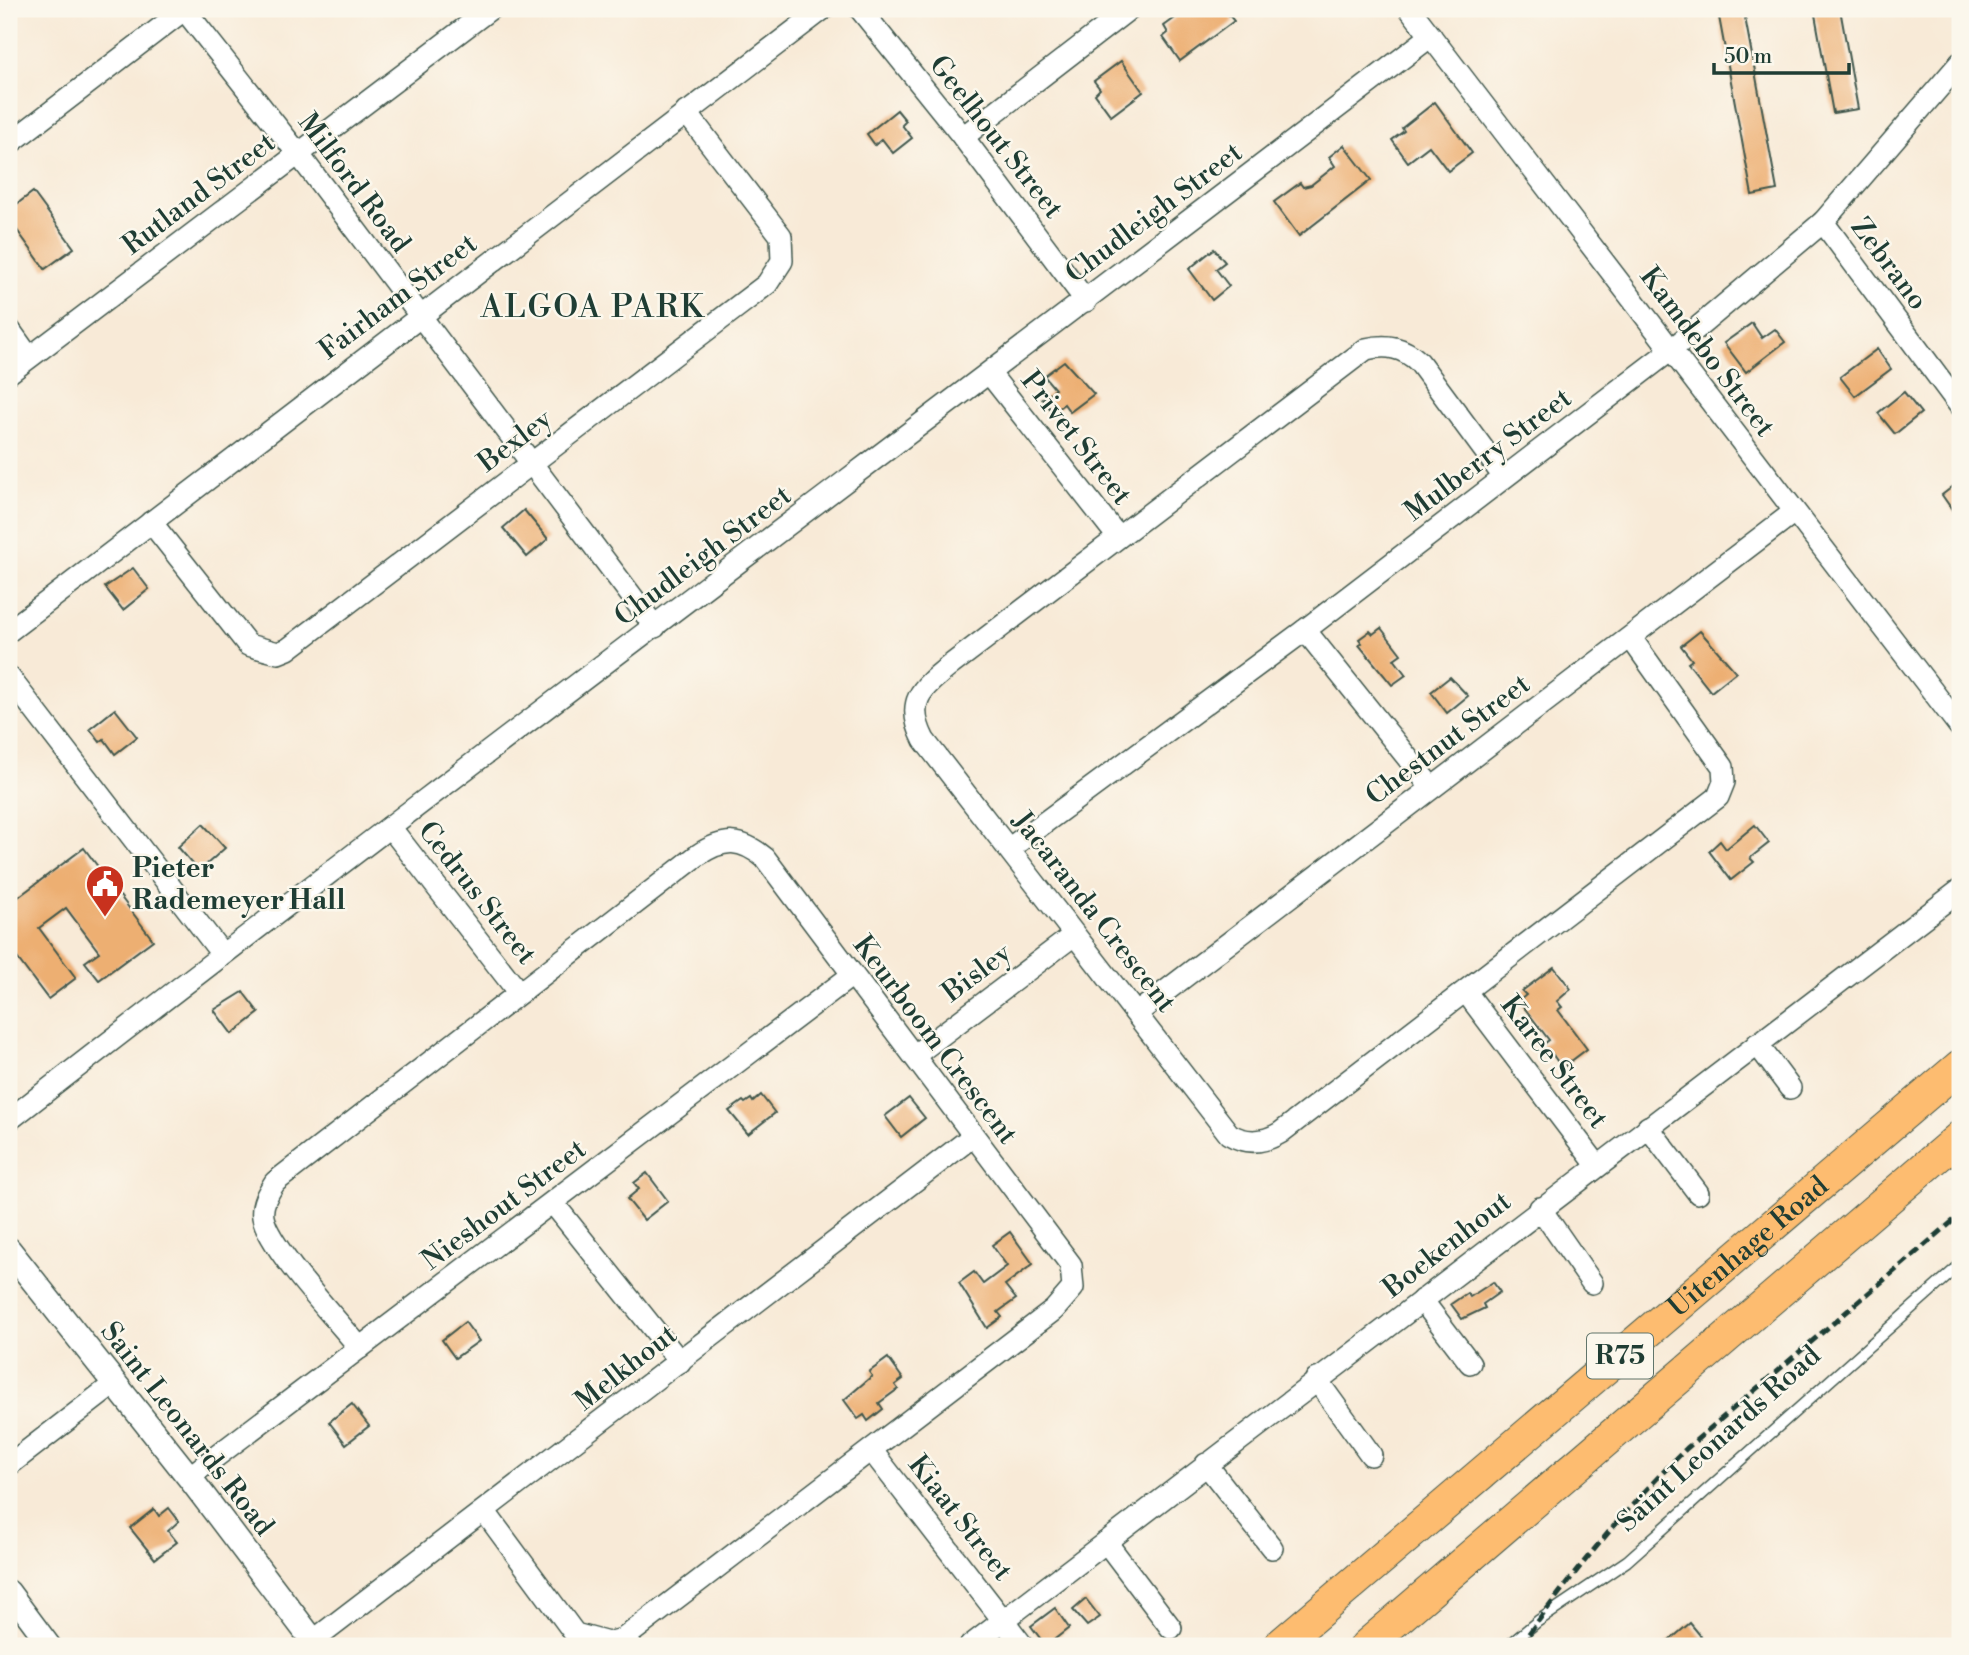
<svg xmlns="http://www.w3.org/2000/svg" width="1969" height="1655" viewBox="0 0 1969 1655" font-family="'Libre Bodoni',serif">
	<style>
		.building { fill: #edaf72 }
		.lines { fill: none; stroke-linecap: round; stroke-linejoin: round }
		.service-casing { stroke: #40574c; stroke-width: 13 }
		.minor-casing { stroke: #40574c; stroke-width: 24 }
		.tertiary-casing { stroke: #40574c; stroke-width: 27 }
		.primary-casing { stroke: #40574c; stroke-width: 34 }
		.service { stroke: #fff; stroke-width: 10 }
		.minor { stroke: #fff; stroke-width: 21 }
		.tertiary { stroke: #fff; stroke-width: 24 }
		.primary { stroke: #fdbc6f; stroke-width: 32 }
		.rail { stroke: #1f3d34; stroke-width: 5; stroke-dasharray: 10 5; stroke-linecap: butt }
		.labels { text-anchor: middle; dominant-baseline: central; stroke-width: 5; stroke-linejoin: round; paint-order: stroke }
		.shield { fill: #fbf7ec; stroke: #61756b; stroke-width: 2 }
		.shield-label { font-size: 26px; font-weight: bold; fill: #1f3d34 }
		.street-label { font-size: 28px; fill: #1f3d34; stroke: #fbf7ec }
		.poi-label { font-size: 28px; font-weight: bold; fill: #1f3d34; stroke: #fbf7ec; text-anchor: start }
		.quarter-label { font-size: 32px; letter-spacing: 2px; fill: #1f3d34; stroke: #fbf7ec }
	</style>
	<rect width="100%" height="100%" fill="#fbf7ec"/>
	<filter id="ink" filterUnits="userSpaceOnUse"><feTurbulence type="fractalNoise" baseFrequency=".0143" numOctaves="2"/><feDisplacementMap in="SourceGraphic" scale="14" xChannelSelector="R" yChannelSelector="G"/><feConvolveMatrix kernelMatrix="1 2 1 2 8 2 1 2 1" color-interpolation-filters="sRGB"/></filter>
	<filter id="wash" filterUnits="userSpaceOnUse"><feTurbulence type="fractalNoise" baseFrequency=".00686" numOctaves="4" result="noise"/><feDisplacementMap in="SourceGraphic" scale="28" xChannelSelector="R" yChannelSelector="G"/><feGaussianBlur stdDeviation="1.57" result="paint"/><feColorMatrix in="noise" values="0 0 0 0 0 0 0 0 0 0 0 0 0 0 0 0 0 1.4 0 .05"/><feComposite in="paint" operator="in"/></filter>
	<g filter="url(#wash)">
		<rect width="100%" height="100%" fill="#f8ead7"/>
		<g id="blocks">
			<g class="building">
				<path d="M1169,9H1224L1234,21L1180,61L1163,37L1168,33L1164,26L1175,18Z"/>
				<path d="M1814,9H1840L1858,109L1833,113Z"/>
				<path d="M1744,12L1777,190L1752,195L1719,17Z"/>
				<path d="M1121,61L1143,92L1111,116L1095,94L1100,89L1094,81Z"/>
				<path d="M1435,102L1472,153L1448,171L1429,146L1408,162L1392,140L1404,131L1402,128Z"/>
				<path d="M897,110L906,121L902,125L912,138L893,153L882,139L875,145L867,134Z"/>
				<path d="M1344,145L1371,180L1299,236L1274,202L1300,183L1303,187L1311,185L1335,166L1329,157Z"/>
				<path d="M33,192L74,248L45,269L9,219V210Z"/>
				<path d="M1214,249L1225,262L1216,269L1229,286L1212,300L1189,269Z"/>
				<path d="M1752,323L1762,338L1775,329L1785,342L1746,372L1724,343Z"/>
				<path d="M1877,349L1891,369L1855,396L1840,377Z"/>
				<path d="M1064,361L1094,394L1070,412L1064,404L1053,412L1042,399L1055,389L1044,376Z"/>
				<path d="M1904,392L1921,413L1895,434L1878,413Z"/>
				<path d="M1960,481V521L1942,495Z"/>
				<path d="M524,510L548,539L527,557L503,528Z"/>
				<path d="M133,568L149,589L123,610L105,587Z"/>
				<path d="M1381,628L1401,654L1394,659L1406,675L1392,685L1359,645L1362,643L1359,639L1370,631L1373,634Z"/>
				<path d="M1700,631L1736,672L1711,692L1688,663L1692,660L1681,646Z"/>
				<path d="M1450,677L1468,696L1447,713L1431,692Z"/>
				<path d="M115,709L137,737L115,754L104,739L100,742L90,729Z"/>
				<path d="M203,824L225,848L199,871L178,847Z"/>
				<path d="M1755,825L1769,843L1750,858L1754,862L1731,880L1709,851L1720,841L1726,849Z"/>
				<path d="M84,848L153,940L99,980L85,962L99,952L66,908L39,928L76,978L48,999L9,947V904Z"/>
				<path d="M1554,967L1571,989L1557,1001L1562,1007L1558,1010L1587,1049L1562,1068L1553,1055L1548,1058L1540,1047L1549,1040L1519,1001L1526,995L1522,991Z"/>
				<path d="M243,992L259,1013L232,1034L214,1010Z"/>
				<path d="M761,1095L775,1113L748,1134L729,1111L743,1101L745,1103L751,1099L753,1102Z"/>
				<path d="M909,1098L925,1118L901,1137L885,1116Z"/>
				<path d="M647,1173L668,1201L644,1220L627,1199L639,1189L634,1183Z"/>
				<path d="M1010,1232L1033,1264L1005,1285L1016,1299L998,1312L1002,1317L987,1328L959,1283L974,1272L983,1284L1007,1266L992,1245Z"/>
				<path d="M1493,1282L1500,1292L1483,1304L1485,1308L1462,1319L1451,1304L1467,1293L1470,1297Z"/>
				<path d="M465,1322L479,1341L455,1358L442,1340Z"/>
				<path d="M888,1358L903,1379L895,1385L898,1389L879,1403L883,1409L868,1421L864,1415L858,1419L844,1400L872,1376L869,1372Z"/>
				<path d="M352,1404L369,1426L346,1444L329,1422Z"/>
				<path d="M169,1508L179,1521L168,1531L177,1542L155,1559L130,1528L154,1509L159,1516Z"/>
				<path d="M1086,1599L1100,1617L1087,1626L1073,1610Z"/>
				<path d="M1055,1608L1069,1628L1046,1646L1031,1626Z"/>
				<path d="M1690,1623L1709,1646H1663Z"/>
			</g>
		</g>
	</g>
	<g filter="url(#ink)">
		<use href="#blocks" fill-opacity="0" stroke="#40574c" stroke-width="2"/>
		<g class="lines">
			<g class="service-casing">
				<path id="service" d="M1508,1646L1538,1621L1627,1561L1960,1265"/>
			</g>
			<g class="minor-casing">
				<g id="minor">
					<path d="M184,9L299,155L655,627"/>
					<path d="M860,9L963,137L1086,301"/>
					<path d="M1410,9L1960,727"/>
					<path d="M963,137L1129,9"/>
					<path d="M9,144L185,9"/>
					<path d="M1823,222L1960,406"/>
					<path d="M9,329L29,357"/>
					<path d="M9,373L490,9"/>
					<path d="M990,374L1118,537"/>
					<path d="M1504,477L1419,362C1403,347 1387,344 1366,349L952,664C922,688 904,701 924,740L1229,1134C1246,1144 1263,1143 1280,1133L1718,797L1724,782L1723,767L1631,638"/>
					<path d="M151,522L248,645L278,653L288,649L767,284L782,261L781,236L686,112"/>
					<path d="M1305,630L1431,787"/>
					<path d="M9,631L823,9"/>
					<path d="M9,677L222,954"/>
					<path d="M390,827L519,993"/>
					<path d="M1010,848L1305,630L1671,350L1823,222L1960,63"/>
					<path d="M1466,992L1597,1165"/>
					<path d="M1137,1013L1794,512"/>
					<path d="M1757,1044L1790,1088"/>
					<path d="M915,1055L1074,935"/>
					<path d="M9,1120C479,754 958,399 1431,36"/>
					<path d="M1648,1127L1698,1193"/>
					<path d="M553,1203L680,1362"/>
					<path d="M1540,1208L1592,1283"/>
					<path d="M1422,1300L1470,1363"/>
					<path d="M360,1348C338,1321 268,1247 263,1217C261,1204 268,1193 275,1182L698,855C724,838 741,838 765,858L1071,1265L1073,1288L1054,1310L623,1639L608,1643L575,1634L485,1512"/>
					<path d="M1316,1379L1371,1455"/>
					<path d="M872,1451L1023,1646"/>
					<path d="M1206,1464L1272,1548"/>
					<path d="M9,1465L114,1384"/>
					<path d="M189,1477L851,976"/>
					<path d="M1106,1542L1171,1628"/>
					<path d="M9,1591L50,1646"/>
					<path d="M313,1641L972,1137"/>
					<path d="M970,1646L1960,890"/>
				</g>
			</g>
			<g class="tertiary-casing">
				<path id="tertiary" d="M9,1250L189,1477L317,1646"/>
			</g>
			<g class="primary-casing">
				<g id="primary">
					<path id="s1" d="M1279,1646L1960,1066"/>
					<path d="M1366,1646L1960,1137"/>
				</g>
			</g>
			<use href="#service" class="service"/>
			<use href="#minor" class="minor"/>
			<use href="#tertiary" class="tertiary"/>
			<use href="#primary" class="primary"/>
			<path class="rail" d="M1520,1646C1570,1576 1625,1509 1687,1448L1960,1215"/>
		</g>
	</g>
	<defs>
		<g id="civic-pin" transform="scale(2.0125)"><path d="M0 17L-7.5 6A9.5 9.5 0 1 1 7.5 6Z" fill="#c8321e" stroke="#fbf7ec"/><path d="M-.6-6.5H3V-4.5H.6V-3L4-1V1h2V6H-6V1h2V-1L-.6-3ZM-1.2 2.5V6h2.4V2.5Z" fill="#fff"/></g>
	</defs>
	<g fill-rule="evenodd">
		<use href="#civic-pin" x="105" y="884"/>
	</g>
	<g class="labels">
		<rect class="shield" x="1587" y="1333.5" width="66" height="45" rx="5"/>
		<g class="shield-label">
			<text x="1620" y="1356">R75</text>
		</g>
		<g class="street-label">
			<text transform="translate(996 137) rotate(52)">Geelhout Street</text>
			<text transform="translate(354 183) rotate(53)">Milford Road</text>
			<text transform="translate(199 194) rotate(-37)">Rutland Street</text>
			<text transform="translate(1154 213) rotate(-37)">Chudleigh Street</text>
			<text transform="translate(1889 264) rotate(53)">Zebrano</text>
			<text transform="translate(398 297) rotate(-37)">Fairham Street</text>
			<text transform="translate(1707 352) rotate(53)">Kamdebo Street</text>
			<text transform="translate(1076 438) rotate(52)">Privet Street</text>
			<text transform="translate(515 441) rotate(-37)">Bexley</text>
			<text transform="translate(1488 455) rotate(-37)">Mulberry Street</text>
			<text transform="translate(703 556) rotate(-37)">Chudleigh Street</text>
			<text transform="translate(1448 740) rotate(-37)">Chestnut Street</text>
			<text transform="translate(477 893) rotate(52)">Cedrus Street</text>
			<text transform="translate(1094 912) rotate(52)">Jacaranda Crescent</text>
			<text transform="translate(977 973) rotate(-37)">Bisley</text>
			<text transform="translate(935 1040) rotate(53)">Keurboom Crescent</text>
			<text transform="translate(1554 1062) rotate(53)">Karee Street</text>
			<text transform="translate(504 1205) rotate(-37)">Nieshout Street</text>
			<text transform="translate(1447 1245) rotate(-38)">Boekenhout</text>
			<text stroke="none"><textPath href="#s1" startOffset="616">Uitenhage Road</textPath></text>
			<text transform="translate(626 1368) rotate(-38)">Melkhout</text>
			<text transform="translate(187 1429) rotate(52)">Saint Leonards Road</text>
			<text transform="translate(1719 1439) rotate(-42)">Saint Leonards Road</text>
			<text transform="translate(960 1518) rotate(52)">Kiaat Street</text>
		</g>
		<g class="poi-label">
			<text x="132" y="868">Pieter<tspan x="132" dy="32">Rademeyer Hall</tspan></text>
		</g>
		<g class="quarter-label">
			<text x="593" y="307">ALGOA PARK</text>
		</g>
	</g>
	<rect width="1969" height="1655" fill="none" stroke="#fbf7ec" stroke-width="35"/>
	<path d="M1714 63v10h135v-10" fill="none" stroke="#1f3d34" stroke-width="3.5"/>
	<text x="1724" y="63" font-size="21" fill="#1f3d34" stroke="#fbf7ec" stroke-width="5" paint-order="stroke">50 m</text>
</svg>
